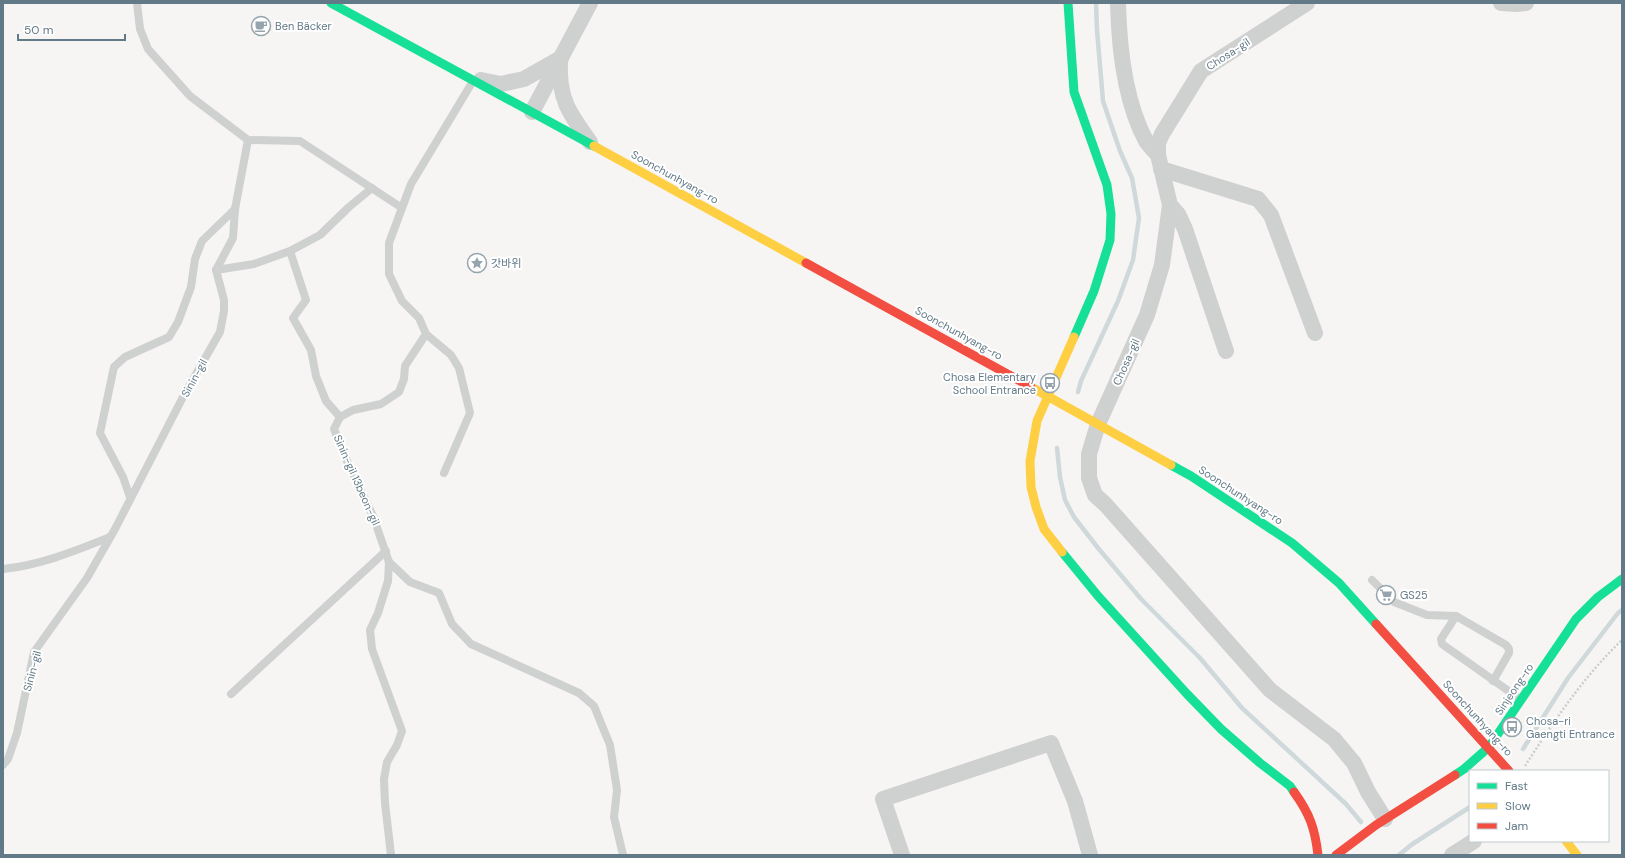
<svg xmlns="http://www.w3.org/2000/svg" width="1625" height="858" viewBox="0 0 1625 858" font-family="'DM Sans','Noto Sans KR',sans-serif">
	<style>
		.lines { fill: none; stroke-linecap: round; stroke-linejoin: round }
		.stream { stroke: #cfd8da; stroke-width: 4.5 }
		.path { stroke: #cccdce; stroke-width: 2.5; stroke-dasharray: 2 2; stroke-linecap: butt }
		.lane { stroke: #cfd0d0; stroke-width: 8 }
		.street { stroke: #cfd0d0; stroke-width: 16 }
		.fast { stroke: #16e098; stroke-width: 9 }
		.slow { stroke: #ffcf43; stroke-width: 9 }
		.jam { stroke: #f24e42; stroke-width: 9 }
		.labels { text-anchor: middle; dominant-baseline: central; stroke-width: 4; stroke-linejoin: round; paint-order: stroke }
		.poi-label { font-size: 11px; fill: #627a87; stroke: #fff; text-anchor: start }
		.street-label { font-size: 11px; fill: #627a87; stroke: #fff }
	</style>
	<rect width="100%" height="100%" fill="#f6f5f3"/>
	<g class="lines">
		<g class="stream">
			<path d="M1078,392L1081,381L1118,301L1133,260L1139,218L1132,178L1120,151L1103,101L1097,30L1096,3"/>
			<path d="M1057,448L1060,477L1065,500L1074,517L1098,548L1141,599L1200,658L1242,708L1346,804L1361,822"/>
			<path d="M1523,749L1568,678L1618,613L1622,610"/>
			<path d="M1399,855L1411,845L1470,807"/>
		</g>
		<path class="path" d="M1525,766C1553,722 1585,675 1622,640"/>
		<g class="lane">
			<path d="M248,140L300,141L402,208L389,243V274L402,301L419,318L426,334L405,366L404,379L399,392L381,404L353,410L340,417L334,429L346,459L373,516L389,562L388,581L378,613L370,630L372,649L402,731L397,745L387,762L384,779L385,803L391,855"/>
			<path d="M402,208L411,184L473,81"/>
			<path d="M290,251L320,235L349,207L372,188"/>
			<path d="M216,270L254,264L290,251L306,300L293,318L311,350L316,376L326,401L340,417"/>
			<path d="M426,334L451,355L459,368L470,413L444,473"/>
			<path d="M130,497L123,477L100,433L114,367L125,357L169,337L178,322L191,287L195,259L202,241L235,209"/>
			<path d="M389,562L410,582L439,593L452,624L471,644L579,693L594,706L610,745L617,790L614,817L623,855"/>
			<path d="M3,569C41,565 75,551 110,537"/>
			<path d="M1372,580L1394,602L1427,615L1456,616L1506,645L1509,649V653L1493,681"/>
			<path d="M1456,616L1441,639L1442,644L1520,699"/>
			<path d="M231,694L386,551"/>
			<path d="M3,765L8,759L17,733L34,652L87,578L115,529L184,395L220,332L224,311V300L216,270L233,238L235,209L248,140L190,96L148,49L140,29L137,3"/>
		</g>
		<g class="street">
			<path d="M1118,3C1119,46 1125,102 1146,141C1149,146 1154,150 1158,155"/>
			<path d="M1501,3L1517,4L1526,3"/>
			<path d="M560,61C558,98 569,113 590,142"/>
			<path d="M481,80L501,84L524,79L561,58"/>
			<path d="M532,112L590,3"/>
			<path d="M1161,169L1258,199L1271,215L1315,333"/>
			<path d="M1170,205L1162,265L1147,315L1098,424L1089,454V478L1095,495L1105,504L1270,690L1334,739L1354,763L1368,792L1385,819"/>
			<path d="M1226,351L1185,229L1178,214L1170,205L1158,155V143L1162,134L1201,71L1307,3"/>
			<path d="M902,855L883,799L1051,743L1075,801L1090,855"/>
			<path d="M1452,855L1474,841"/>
		</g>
		<g class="fast">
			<path d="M331,3L594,146"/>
			<path d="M1068,3L1074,92L1107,185L1111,214L1110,240L1094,291L1074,337"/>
			<path d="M1171,465L1191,476L1292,543L1339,583L1376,624"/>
			<path d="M1062,552L1098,596L1187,694L1221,729L1260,763L1290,786L1294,792"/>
			<path d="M1455,775L1464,769L1489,747L1576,619L1598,597L1622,579"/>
		</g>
		<g class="slow">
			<path d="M594,146L806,263"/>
			<path d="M1031,387L1171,465"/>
			<path d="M1062,552L1044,529L1036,507L1031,487L1030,461L1037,421L1074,337"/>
			<path d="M1566,841L1577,855"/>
		</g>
		<g class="jam">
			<path d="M806,263L1031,387"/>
			<path d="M1376,624L1509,771"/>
			<path d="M1294,792C1310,814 1315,829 1318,855"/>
			<path d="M1336,855L1376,825L1455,775"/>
		</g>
	</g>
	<defs>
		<g id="cafe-ring" transform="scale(1)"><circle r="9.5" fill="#fff" stroke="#96a5ad" stroke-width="1.5"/><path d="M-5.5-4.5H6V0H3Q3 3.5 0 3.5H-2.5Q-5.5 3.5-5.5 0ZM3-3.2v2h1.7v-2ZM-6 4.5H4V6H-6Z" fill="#96a5ad"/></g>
		<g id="sight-ring" transform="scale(1)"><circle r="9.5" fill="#fff" stroke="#96a5ad" stroke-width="1.5"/><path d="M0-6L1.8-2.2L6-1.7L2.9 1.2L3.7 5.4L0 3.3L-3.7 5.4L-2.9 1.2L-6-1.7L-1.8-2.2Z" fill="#96a5ad"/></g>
		<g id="bus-ring" transform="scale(1)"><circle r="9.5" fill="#fff" stroke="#96a5ad" stroke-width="1.5"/><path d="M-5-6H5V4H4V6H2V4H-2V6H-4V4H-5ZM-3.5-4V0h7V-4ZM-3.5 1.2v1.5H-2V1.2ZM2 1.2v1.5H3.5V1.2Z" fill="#96a5ad"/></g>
		<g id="supermarket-ring" transform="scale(1)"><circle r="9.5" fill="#fff" stroke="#96a5ad" stroke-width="1.5"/><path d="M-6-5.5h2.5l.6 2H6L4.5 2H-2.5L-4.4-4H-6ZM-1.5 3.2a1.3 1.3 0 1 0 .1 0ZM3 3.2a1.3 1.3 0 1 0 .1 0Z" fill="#96a5ad"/></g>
	</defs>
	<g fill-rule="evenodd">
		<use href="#cafe-ring" x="261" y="26"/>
		<use href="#sight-ring" x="477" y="263"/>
		<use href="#bus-ring" x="1050" y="383"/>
		<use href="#supermarket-ring" x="1386" y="595"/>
		<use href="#bus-ring" x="1512" y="727"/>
	</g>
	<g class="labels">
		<g class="poi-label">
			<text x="275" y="26">Ben Bäcker</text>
			<text x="491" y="263">갓바위</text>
			<text x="1036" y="377" text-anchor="end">Chosa Elementary<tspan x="1036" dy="13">School Entrance</tspan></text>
			<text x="1400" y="595">GS25</text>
			<text x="1526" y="721">Chosa-ri<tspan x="1526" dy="13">Gaengti Entrance</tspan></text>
		</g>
		<g class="street-label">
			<text transform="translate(1228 54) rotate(-33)">Chosa-gil</text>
			<text transform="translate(675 177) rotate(29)">Soonchunhyang-ro</text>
			<text transform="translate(959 333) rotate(29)">Soonchunhyang-ro</text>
			<text transform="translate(1126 362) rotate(-66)">Chosa-gil</text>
			<text transform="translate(194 378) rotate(-61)">Sinin-gil</text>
			<text transform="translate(357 480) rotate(66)">Sinin-gil 13beon-gil</text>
			<text transform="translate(1241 495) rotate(33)">Soonchunhyang-ro</text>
			<text transform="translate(32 671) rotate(-75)">Sinin-gil</text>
			<text transform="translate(1514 689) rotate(-56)">Sinjeong-ro</text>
			<text transform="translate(1478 718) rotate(48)">Soonchunhyang-ro</text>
		</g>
	</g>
	<rect width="1625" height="858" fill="none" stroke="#627a87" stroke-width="8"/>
	<rect x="1469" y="770" width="140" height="72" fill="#ffffff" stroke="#c0cacf"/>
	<rect x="1477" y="783" width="20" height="6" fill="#16e098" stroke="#c0cacf"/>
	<text x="1505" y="790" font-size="12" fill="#627a87">Fast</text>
	<rect x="1477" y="803" width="20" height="6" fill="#ffcf43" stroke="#c0cacf"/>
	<text x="1505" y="810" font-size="12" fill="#627a87">Slow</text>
	<rect x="1477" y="823" width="20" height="6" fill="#f24e42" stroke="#c0cacf"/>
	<text x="1505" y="830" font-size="12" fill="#627a87">Jam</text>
	<path d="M18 34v6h107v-6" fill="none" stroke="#627a87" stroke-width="2"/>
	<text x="24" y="34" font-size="12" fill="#627a87" stroke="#ffffff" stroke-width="3" paint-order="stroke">50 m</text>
</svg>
